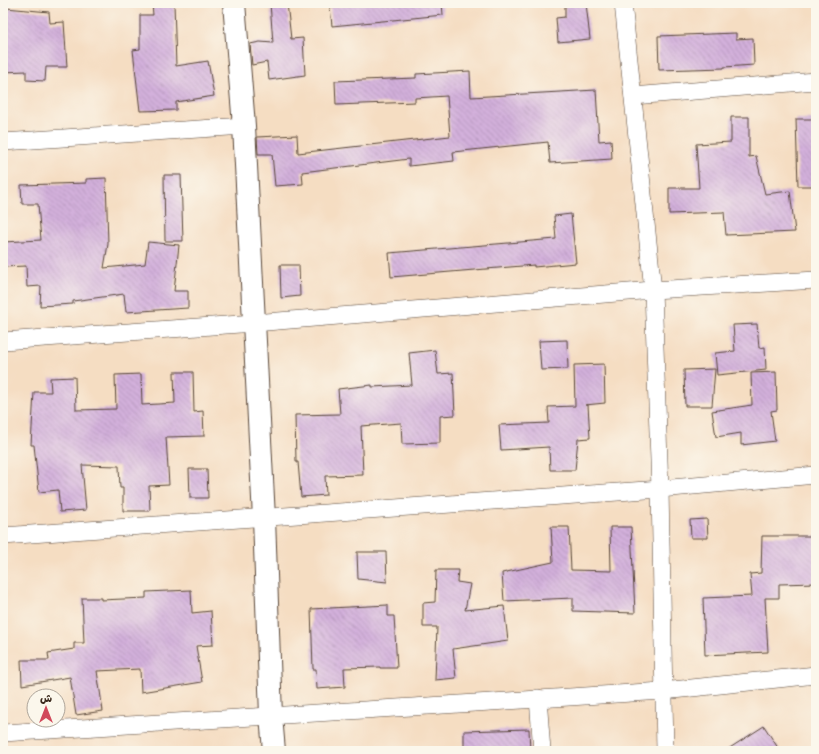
<svg xmlns="http://www.w3.org/2000/svg" width="819" height="754" viewBox="0 0 819 754" font-family="Mynerve,'Playpen Sans Arabic',sans-serif">
	<style>
		.building { fill: url(#building-back-hatch) }
		.lines { fill: none; stroke-linecap: round; stroke-linejoin: round }
		.minor-casing { stroke: #574537; stroke-width: 18 }
		.secondary-casing { stroke: #574537; stroke-width: 24 }
		.minor { stroke: #fff; stroke-width: 17 }
		.secondary { stroke: #fff; stroke-width: 22 }
	</style>
	<defs>
		<pattern id="building-back-hatch" width="6" height="6" patternUnits="userSpaceOnUse"><rect width="6" height="6" fill="#d3b0dc"/><path d="M-1 5l2 2M0 0l6 6M5-1l2 2" fill="none" stroke="#ac8fb2"/></pattern>
	</defs>
	<rect width="100%" height="100%" fill="#fbf7ec"/>
	<filter id="ink" filterUnits="userSpaceOnUse"><feTurbulence type="fractalNoise" baseFrequency=".025" numOctaves="2"/><feDisplacementMap in="SourceGraphic" scale="8" xChannelSelector="R" yChannelSelector="G"/><feConvolveMatrix kernelMatrix="1 2 1 2 8 2 1 2 1" color-interpolation-filters="sRGB"/></filter>
	<filter id="wash" filterUnits="userSpaceOnUse"><feTurbulence type="fractalNoise" baseFrequency=".012" numOctaves="4" result="noise"/><feDisplacementMap in="SourceGraphic" scale="16" xChannelSelector="R" yChannelSelector="G"/><feGaussianBlur stdDeviation="0.9" result="paint"/><feColorMatrix in="noise" values="0 0 0 0 0 0 0 0 0 0 0 0 0 0 0 0 0 1.4 0 .05"/><feComposite in="paint" operator="in"/></filter>
	<g filter="url(#wash)">
		<rect width="100%" height="100%" fill="#f5ddc2"/>
		<g id="blocks">
			<g class="building">
				<path d="M152,3H174L176,66L208,61L214,96L176,102V110L140,111L133,50L140,49V15H153Z"/>
				<path d="M270,3H287L291,39L303,38L305,75L269,80L267,62L252,65L250,44L260,42L273,43Z"/>
				<path d="M368,3H442L443,15L332,26L330,7Z"/>
				<path d="M565,3H586L590,39L558,42L556,18L565,17Z"/>
				<path d="M6,8L49,12L50,23L64,22L67,67H46L45,81L26,80V71L3,72Z"/>
				<path d="M736,33V39L753,38L754,65L724,67V68L659,70L658,36Z"/>
				<path d="M470,71L471,97L596,90L599,141L611,140L612,159L550,163L548,142L453,152L454,161L409,166V159L302,172L303,184L275,186L272,154H258L257,137L297,135L298,153L450,136L447,96L415,98V102L336,105L335,81L416,78V74Z"/>
				<path d="M731,117H749V157L756,156L765,194L790,191L795,232L726,235L724,212L669,214V188H699L696,144L731,142Z"/>
				<path d="M796,119H816V186H798Z"/>
				<path d="M164,175H181L183,241H165Z"/>
				<path d="M106,178L108,244L104,268L145,264L148,242L179,245L174,291H188V308L126,312L124,294L73,301V304L40,306L41,286L27,287L26,266L3,267V242L41,240L38,204H22L21,185L86,183V179Z"/>
				<path d="M571,214L576,263L534,267V265L391,277L389,253L556,239L554,216Z"/>
				<path d="M280,265H299L300,296L281,298Z"/>
				<path d="M757,324L759,348L765,347L766,370L717,375L715,353L735,351L733,325Z"/>
				<path d="M567,340L568,369L541,370L539,341Z"/>
				<path d="M435,350L438,374L453,373L455,415L440,416V443L402,444L401,423L361,426L363,475L325,476L326,495L301,497L298,462H296L295,415L340,414L338,389L372,385V387L412,385L409,353Z"/>
				<path d="M604,364L605,403L585,405H588L590,438L578,439L575,470H550L549,447L501,450L499,425L549,423L548,407L575,406L574,365Z"/>
				<path d="M715,369L712,406H685L684,370Z"/>
				<path d="M174,372H193L194,412L203,411L204,436L166,437L169,485L149,486L150,511H123V488H120L119,466L82,465L86,510L60,512L58,490L39,492L34,445H31L34,392H51L50,378L75,377L76,410L116,409L115,375L141,374L142,405L175,403Z"/>
				<path d="M776,372L777,410L771,411L775,441L741,445V433L716,437L712,411L752,405L751,373Z"/>
				<path d="M189,469H207L208,498H190Z"/>
				<path d="M707,519L708,538H691L690,520Z"/>
				<path d="M551,527H569L571,570L611,571L610,527H631L635,613L573,611V598L504,601L502,573L553,562Z"/>
				<path d="M762,536H816V583L779,584V598H765L768,652L705,655L703,598L752,596L750,574L761,573Z"/>
				<path d="M357,552H386L387,582L358,579Z"/>
				<path d="M436,570H458L457,582L470,584L465,610L504,606L508,641L453,649L456,678L435,680L437,627H423V603L435,602Z"/>
				<path d="M191,590L192,613L211,611L213,645L196,646L202,682L141,692L140,669L97,671L103,711L76,715L70,677L22,685L21,660H49L48,653L74,649V643H84L82,598H101V600L146,598V592Z"/>
				<path d="M388,605V616H394L397,668H380V667L344,668L345,687L317,689L316,669H313L311,609Z"/>
				<path d="M764,726L780,751H725Z"/>
				<path d="M529,729L530,751H495V749L464,751V731Z"/>
			</g>
		</g>
	</g>
	<g filter="url(#ink)">
		<use href="#blocks" fill-opacity="0" stroke="#574537" stroke-width="1"/>
		<g class="lines">
			<g class="minor-casing">
				<g id="minor">
					<path d="M623,3L653,290L660,489L665,751"/>
					<path d="M633,96L816,81"/>
					<path d="M3,142L244,126"/>
					<path d="M3,341L254,323L653,290L816,280"/>
					<path d="M3,536L660,489L816,475"/>
					<path d="M538,698L542,751"/>
					<path d="M3,733L663,691L816,675"/>
				</g>
			</g>
			<g class="secondary-casing">
				<path id="secondary" d="M234,3L244,126L264,518L271,716L274,751"/>
			</g>
			<use href="#minor" class="minor"/>
			<use href="#secondary" class="secondary"/>
		</g>
	</g>
	<rect width="819" height="754" fill="none" stroke="#fbf7ec" stroke-width="16"/>
	<g transform="translate(46 708)"><circle r="19" fill="#fbf7ec" stroke="#aea59a"/>
	<path d="M0-3L7 15L0 10L-7 15Z" fill="#d1495b"/>
	<text y="-6" font-size="11" font-weight="bold" text-anchor="middle" fill="#3b2a1e">ش</text>
	</g>
</svg>
